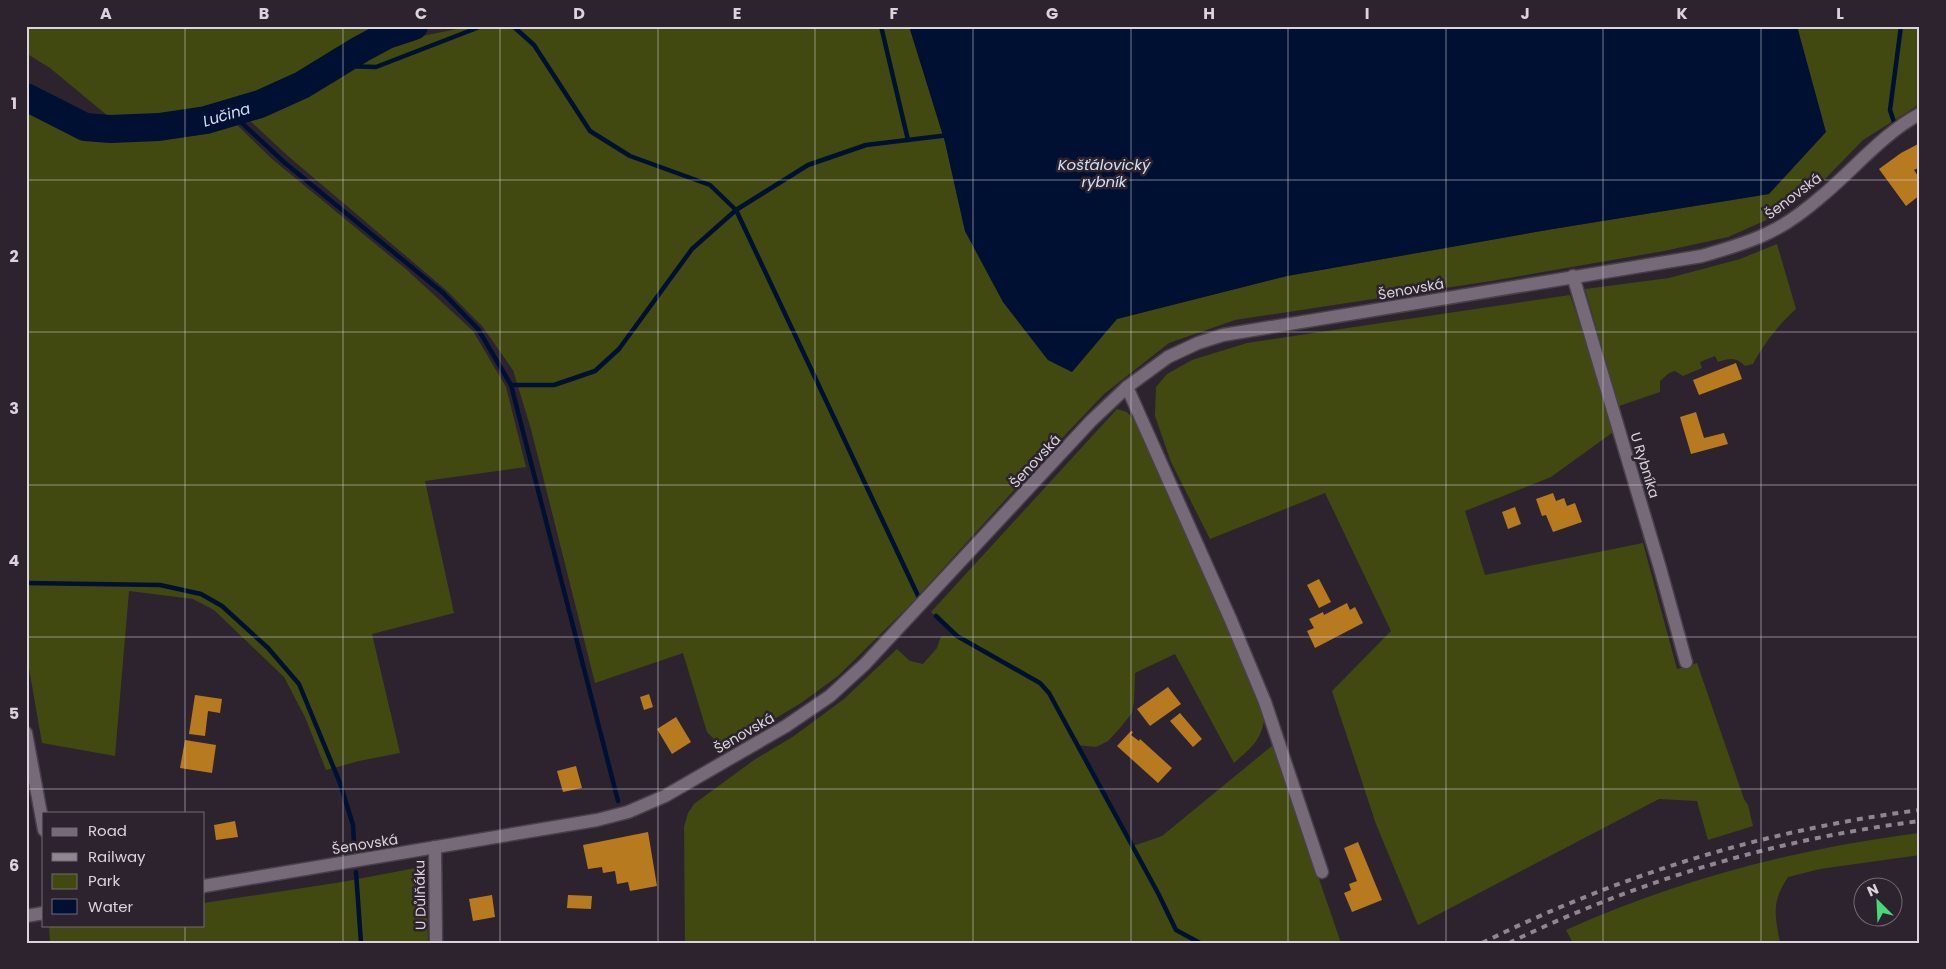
<svg xmlns="http://www.w3.org/2000/svg" width="1946" height="969" viewBox="0 0 1946 969" font-family="Poppins,sans-serif">
	<style>
		.green { fill: #414911 }
		.water { fill: #001032 }
		.lines { fill: none; stroke-linecap: round; stroke-linejoin: round }
		.stream { stroke: #001032; stroke-width: 4.5 }
		.river { stroke: #001032; stroke-width: 28 }
		.building { fill: #b87a1f }
		.minor-casing { stroke: #48404a; stroke-width: 15 }
		.tertiary-casing { stroke: #48404a; stroke-width: 15 }
		.minor { stroke: #766a79; stroke-width: 12 }
		.tertiary { stroke: #766a79; stroke-width: 12 }
		.rail { stroke: #8e8690; stroke-width: 4; stroke-dasharray: 6 6; stroke-linecap: butt }
		.grid { fill: none; stroke: #dbd4dc; stroke-width: 1; stroke-opacity: 0.55 }
		.labels { text-anchor: middle; dominant-baseline: central; stroke-width: 5; stroke-linejoin: round; paint-order: stroke }
		.street-label { font-size: 14px; fill: #dbd4dc; stroke: #2c232f }
		.water-label { font-size: 15px; font-style: italic; fill: #d2e0f4; stroke: #2c232f }
		.neatline { fill: none; stroke: #dbd4dc; stroke-width: 2 }
		.grid-label { font-size: 16px; text-anchor: middle; font-weight: bold; fill: #dbd4dc }
	</style>
	<rect width="100%" height="100%" fill="#2c232f"/>
	<g class="green">
		<path d="M26,26H386L334,49L295,77L253,96L202,110L169,117L114,121L50,68L29,55L26,76Z"/>
		<path d="M472,26H909L945,142L965,231L1003,302L1048,360L1072,372L1116,319L1287,276L1553,229L1769,194L1798,32L1797,26H1920V104L1863,140L1825,179L1780,214L1728,237L1664,251L1491,281L1235,320L1169,343L1104,394L1046,455L909,606L838,676L801,703L728,747L721,746L707,732L683,653L595,683L531,429L513,370L482,326L446,290L288,156L247,118L302,97L334,82L349,70L407,39Z"/>
		<path d="M26,107L53,125L92,141H146L207,134L235,123L272,159L407,270L473,331L506,387L526,467L425,481L454,613L372,634L400,753L359,761L326,770L305,717L284,677L214,610L193,599L129,591L115,756L42,743L26,651Z"/>
		<path d="M1777,244L1796,309C1778,325 1765,342 1753,364L1745,366C1736,357 1730,358 1718,362L1715,356L1700,362L1702,368L1683,376L1675,371L1669,373L1660,381V392L1619,406L1585,289L1669,278L1740,259Z"/>
		<path d="M1570,295L1616,430L1551,477L1465,511L1485,575L1643,543L1677,669L1697,663L1744,799L1748,805L1753,826L1708,840L1697,801L1659,799L1418,925L1376,824L1332,691L1391,631L1325,493L1210,539L1171,462L1155,416L1156,387L1167,374L1192,360L1247,343Z"/>
		<path d="M1117,409L1127,412L1135,421L1234,635L1265,715C1262,740 1252,747 1234,763L1175,654L1135,673L1134,701L1132,713L1120,728L1108,741L1096,747L1077,745L1133,846L1162,836L1273,745L1341,943H685L684,827L688,813L694,804L754,760L794,736L844,699L897,649L910,661L923,664L937,648L941,636H957L931,612Z"/>
		<path d="M1920,833V855L1820,869L1788,877C1771,903 1775,914 1780,943H1573L1566,930C1677,880 1799,848 1920,833Z"/>
		<path d="M426,866L428,943H50L49,926L204,925V903L342,882Z"/>
	</g>
	<path class="water" d="M909,26H1797L1826,132L1769,194L1553,229L1287,276L1117,319L1072,372L1048,360L1003,302L965,231L945,142Z"/>
	<g class="lines">
		<g class="stream">
			<path d="M489,26L514,27L534,45L590,131L630,156L710,185L736,210L921,602"/>
			<path d="M881,26L908,140"/>
			<path d="M338,62L343,66L376,67L482,26"/>
			<path d="M206,120L231,113L285,163L443,293L478,329L511,385H554L595,371L619,349L692,249L736,210L808,165L866,145L949,135"/>
			<path d="M1895,125L1890,110L1901,26"/>
			<path d="M511,385L618,801"/>
			<path d="M26,583L160,585L201,594L222,606L268,648L299,684L340,783L353,825L354,844"/>
			<path d="M936,616L957,636L1040,683L1049,693L1158,893L1176,930L1200,943"/>
			<path d="M356,872L361,943"/>
		</g>
		<path class="river" id="s1" d="M26,97L85,127L110,129L159,127L206,120L260,104L302,85L361,49L387,35L414,26"/>
	</g>
	<g class="building">
		<path d="M1920,143V167L1914,170L1920,179V195L1906,206L1879,169L1901,153Z"/>
		<path d="M1736,363L1742,379L1699,395L1693,380Z"/>
		<path d="M1696,412L1704,438L1724,433L1728,444L1691,454L1680,417Z"/>
		<path d="M1553,493L1556,501L1564,498L1567,506L1575,503L1582,522L1553,532L1546,515L1542,516L1536,499Z"/>
		<path d="M1515,507L1521,524L1508,529L1502,512Z"/>
		<path d="M1319,579L1331,602L1319,608L1307,585Z"/>
		<path d="M1347,603L1350,610L1355,607L1363,623L1315,648L1307,631L1314,628L1309,619L1323,612L1324,615Z"/>
		<path d="M1168,687L1181,704L1150,726L1137,709Z"/>
		<path d="M649,694L653,707L644,710L640,697Z"/>
		<path d="M195,695L222,699L220,713L208,711L205,736L189,734Z"/>
		<path d="M1180,713L1202,739L1193,747L1170,721Z"/>
		<path d="M676,717L691,742L672,754L657,729Z"/>
		<path d="M1131,731L1133,732L1131,735L1139,741L1140,739L1172,768L1158,783L1117,746Z"/>
		<path d="M185,740L216,745L212,773L180,768Z"/>
		<path d="M576,766L582,788L563,792L557,771Z"/>
		<path d="M235,821L238,837L216,840L214,825Z"/>
		<path d="M648,832L657,886L630,891L628,882L617,884L615,871L603,873L602,867L588,869L583,845Z"/>
		<path d="M1358,842L1382,900L1352,912L1344,893L1351,890L1349,884L1357,881L1344,848Z"/>
		<path d="M492,895L495,917L473,921L469,899Z"/>
		<path d="M568,895L592,896L591,909L567,908Z"/>
	</g>
	<g class="lines">
		<g class="minor-casing">
			<g id="minor">
				<path d="M1573,276L1660,568L1686,662"/>
				<path d="M1127,387L1230,618L1265,702L1322,872"/>
				<path d="M435,847L436,943"/>
			</g>
		</g>
		<g class="tertiary-casing">
			<g id="tertiary">
				<path d="M26,733L44,830"/>
				<path d="M204,886L597,820L628,812L665,796L786,726L830,696L865,664L1091,421L1127,387L1168,357L1198,343L1223,335L1702,256C1725,249 1749,243 1770,232C1789,223 1807,209 1823,195C1852,171 1886,131 1920,114"/>
				<path d="M26,916L44,913"/>
			</g>
		</g>
		<use href="#minor" class="minor"/>
		<use href="#tertiary" class="tertiary"/>
		<g class="rail">
			<path d="M1482,943C1622,874 1765,830 1920,810"/>
			<path d="M1509,943C1639,880 1777,839 1920,821"/>
		</g>
	</g>
	<path class="grid" d="M185,26V813M343,26V943M500,26V943M658,26V943M815,26V943M973,26V943M1131,26V943M1288,26V943M1446,26V943M1603,26V943M1761,26V943M26,180H1920M26,332H1920M26,485H1920M26,637H1920M26,789H1920M185,925V943"/>
	<g class="labels">
		<g class="street-label">
			<text transform="translate(1793 196) rotate(-37)">Šenovská</text>
			<text transform="translate(1411 289) rotate(-10)">Šenovská</text>
			<text transform="translate(1035 461) rotate(-47)">Šenovská</text>
			<text transform="translate(1645 465) rotate(73)">U Rybníka</text>
			<text transform="translate(744 733) rotate(-30)">Šenovská</text>
			<text transform="translate(365 844) rotate(-9)">Šenovská</text>
			<text transform="translate(420 895) rotate(-91)">U Důlňáku</text>
		</g>
		<g class="water-label">
			<text stroke="none"><textPath href="#s1" startOffset="209">Lučina</textPath></text>
			<text x="1104" y="164">Košťálovický<tspan x="1104" dy="17">rybník</tspan></text>
		</g>
	</g>
	<rect width="1946" height="969" fill="none" stroke="#2c232f" stroke-width="55"/>
	<rect x="42" y="812" width="162" height="115" fill="#2c232f" stroke="#726a74"/>
	<rect x="52" y="828" width="25" height="8" fill="#766a79" stroke="#726a74"/>
	<text x="88" y="836" font-size="15" fill="#dbd4dc">Road</text>
	<rect x="52" y="853" width="25" height="8" fill="#8e8690" stroke="#726a74"/>
	<text x="88" y="862" font-size="15" fill="#dbd4dc">Railway</text>
	<rect x="52" y="874" width="25" height="15" fill="#414911" stroke="#726a74"/>
	<text x="88" y="886" font-size="15" fill="#dbd4dc">Park</text>
	<rect x="52" y="899" width="25" height="15" fill="#001032" stroke="#726a74"/>
	<text x="88" y="912" font-size="15" fill="#dbd4dc">Water</text>
	<g transform="translate(1878 902) rotate(336)"><circle r="24" fill="#2c232f" stroke="#726a74"/>
	<path d="M0-4L9 19L0 12L-9 19Z" fill="#48d779"/>
	<text y="-8" font-size="14" font-weight="bold" text-anchor="middle" fill="#dbd4dc">N</text>
	</g>
	<rect x="28" y="28" width="1890" height="914" class="neatline"/>
	<g class="grid-label">
		<text x="106" y="19">A</text>
		<text x="264" y="19">B</text>
		<text x="421" y="19">C</text>
		<text x="579" y="19">D</text>
		<text x="737" y="19">E</text>
		<text x="894" y="19">F</text>
		<text x="1052" y="19">G</text>
		<text x="1209" y="19">H</text>
		<text x="1367" y="19">I</text>
		<text x="1525" y="19">J</text>
		<text x="1682" y="19">K</text>
		<text x="1840" y="19">L</text>
		<text x="14" y="109">1</text>
		<text x="14" y="262">2</text>
		<text x="14" y="414">3</text>
		<text x="14" y="566">4</text>
		<text x="14" y="719">5</text>
		<text x="14" y="871">6</text>
	</g>
</svg>
